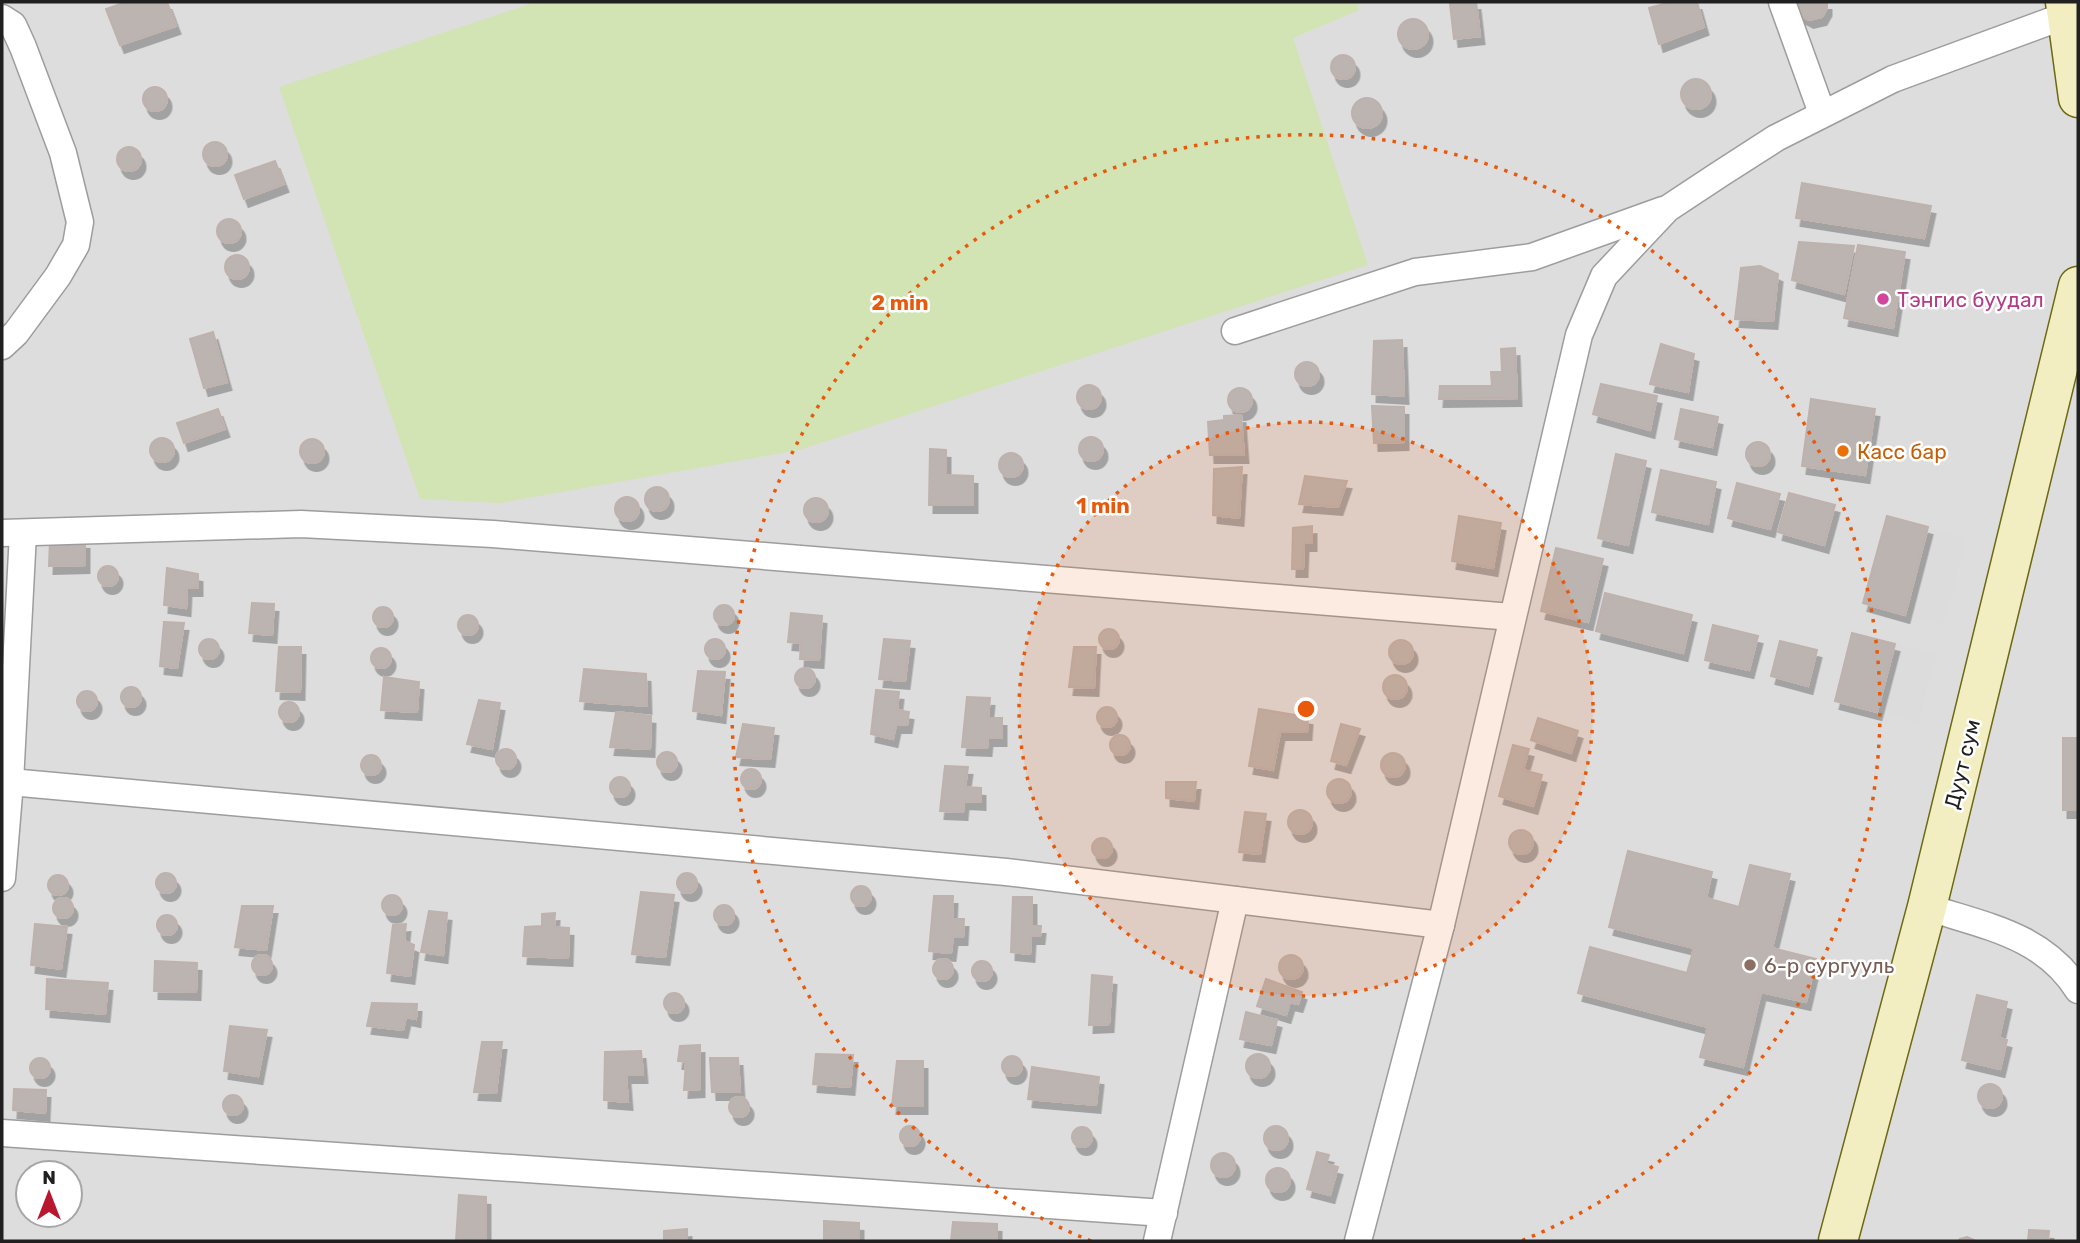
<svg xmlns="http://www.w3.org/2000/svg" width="2080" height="1243" viewBox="0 0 2080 1243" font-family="Rubik,sans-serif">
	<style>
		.residential { fill: #dedddd; fill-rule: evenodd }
		.grass { fill: #d2e3b4 }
		.parking { fill: #dcdcdc }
		.building { fill: #bcb4b1; stroke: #bfb1ac; stroke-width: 2; filter: url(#shadow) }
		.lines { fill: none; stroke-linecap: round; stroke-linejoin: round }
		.minor-casing { stroke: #9d9d9d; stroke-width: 29 }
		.secondary-casing { stroke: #6c6912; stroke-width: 41 }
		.minor { stroke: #fff; stroke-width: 26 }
		.secondary { stroke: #f3eec2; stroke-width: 38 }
		.ring { fill: none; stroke: #e8590c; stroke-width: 3.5; stroke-dasharray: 3.5 7 }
		.hotel-dot { fill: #d1479c; stroke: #fff; stroke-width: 2.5 }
		.food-dot { fill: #e8710a; stroke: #fff; stroke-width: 2.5 }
		.education-dot { fill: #8d6e63; stroke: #fff; stroke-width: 2.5 }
		.labels { text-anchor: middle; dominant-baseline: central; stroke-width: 5; stroke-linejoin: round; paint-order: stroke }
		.hotel-label { font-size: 21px; fill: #b23c85; stroke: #fff; text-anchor: start }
		.food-label { font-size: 21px; fill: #c56008; stroke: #fff; text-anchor: start }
		.street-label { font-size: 21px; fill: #202020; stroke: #fff }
		.education-label { font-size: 21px; fill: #785e54; stroke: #fff; text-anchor: start }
		.centre { fill: #e8590c; stroke: #fff; stroke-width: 3.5 }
		.ring-label { font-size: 21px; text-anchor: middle; font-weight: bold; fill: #e8590c; stroke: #fff; stroke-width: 5; stroke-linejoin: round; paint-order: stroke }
	</style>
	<defs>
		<filter id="shadow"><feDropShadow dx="4.5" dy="8" stdDeviation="0" flood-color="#0004"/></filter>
	</defs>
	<rect width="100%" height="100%" fill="#efece8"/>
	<path class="residential" d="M2,2H2078V1241H2ZM28,1173H70V1215H28Z"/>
	<path class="grass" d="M536,2H1357L1359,10L1293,38L1368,265L799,450L500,503L420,499L279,87Z"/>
	<g class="parking">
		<path d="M1928,527L1967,538L1943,625L1905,615Z"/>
		<path d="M1895,644L1936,655L1918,723L1877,712Z"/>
	</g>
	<g class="building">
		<path d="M126,2H167L176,26L120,45L106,9Z"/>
		<path d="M1476,2L1480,36L1454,39L1450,4Z"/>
		<path d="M1671,2H1697L1704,27L1659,44L1649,8Z"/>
		<path d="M1798,2H1827V8L1822,17L1809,20L1800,15Z"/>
		<circle cx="1413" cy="34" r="15"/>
		<circle cx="1343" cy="67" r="12"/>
		<circle cx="1696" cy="94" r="15"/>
		<circle cx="155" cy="99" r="12"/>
		<circle cx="1367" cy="113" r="15"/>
		<circle cx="215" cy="154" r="12"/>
		<circle cx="129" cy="159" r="12"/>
		<path d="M275,161L284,184L244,199L235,175Z"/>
		<path d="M1802,183L1931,206L1924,238L1796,218Z"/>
		<circle cx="229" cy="231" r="12"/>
		<path d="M1799,242L1854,246L1844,294L1792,280Z"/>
		<path d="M1858,245L1905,252L1893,328L1844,318Z"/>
		<circle cx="237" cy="267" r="12"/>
		<path d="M1760,266L1778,274L1773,321L1735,319L1741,268Z"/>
		<path d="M213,332L227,382L204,388L190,339Z"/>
		<path d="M1402,340L1404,396L1372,394L1374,341Z"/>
		<path d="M1661,344L1694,354L1688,392L1650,384Z"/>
		<path d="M1515,348L1517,398L1439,399L1440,386H1492L1491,372H1502L1501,349Z"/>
		<circle cx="1307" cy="374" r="12"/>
		<path d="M1601,384L1657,396L1650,430L1593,414Z"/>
		<circle cx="1089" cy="397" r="12"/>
		<circle cx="1240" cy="400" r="12"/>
		<path d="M1811,399L1875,409L1865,475L1802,466Z"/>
		<path d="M1372,406L1404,407V442L1374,443Z"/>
		<path d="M218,409L225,429L184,443L177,423Z"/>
		<path d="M1681,409L1718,417L1712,447L1675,439Z"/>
		<path d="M1241,415L1244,455H1210L1208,422L1224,420V416Z"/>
		<circle cx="1091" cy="449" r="12"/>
		<circle cx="162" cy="450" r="12"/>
		<circle cx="312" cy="451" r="12"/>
		<circle cx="1758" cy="454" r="12"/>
		<path d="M930,449L946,450V475L973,476V505H929Z"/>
		<circle cx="1011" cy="465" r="12"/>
		<path d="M1616,454L1646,461L1628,545L1598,538Z"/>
		<path d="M1242,467L1239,518L1213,515L1214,469Z"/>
		<path d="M1661,470L1716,482L1708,524L1652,512Z"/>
		<path d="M1305,476L1347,481L1338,507L1299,504Z"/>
		<path d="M1737,483L1780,494L1770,529L1728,518Z"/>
		<circle cx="657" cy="499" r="12"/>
		<path d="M1789,493L1835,505L1824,545L1778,532Z"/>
		<circle cx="627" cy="509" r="12"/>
		<circle cx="816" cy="510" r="12"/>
		<path d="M1459,516L1501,523L1493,568L1452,561Z"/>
		<path d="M1887,516L1928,527L1905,615L1863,603Z"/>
		<path d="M1312,526V543H1304L1303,569H1292L1293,528Z"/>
		<path d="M50,540L85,541V565L49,566Z"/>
		<path d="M1556,548L1603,559L1588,622L1541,611Z"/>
		<circle cx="108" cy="576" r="10"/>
		<path d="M167,568L198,574V588H187L186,608L164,605Z"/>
		<path d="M1605,593L1692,615L1683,653L1596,631Z"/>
		<path d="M252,603L274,604L272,635L249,633Z"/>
		<circle cx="724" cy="615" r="10"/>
		<circle cx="383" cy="617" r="10"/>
		<path d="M791,613L822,616L819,660L800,659L801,643L788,642Z"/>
		<circle cx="468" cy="625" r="10"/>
		<path d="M164,622L184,623L177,668L160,666Z"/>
		<path d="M1713,625L1758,636L1749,670L1705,660Z"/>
		<circle cx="1109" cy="639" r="10"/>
		<path d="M1852,633L1895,644L1877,712L1835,701Z"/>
		<circle cx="209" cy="649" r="10"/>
		<path d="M884,639L910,641L905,681L879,679Z"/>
		<circle cx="715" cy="649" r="10"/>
		<circle cx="1401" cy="652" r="12"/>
		<path d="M1780,641L1817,650L1808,686L1771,676Z"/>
		<path d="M279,647H301L300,692L276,691Z"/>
		<path d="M1074,647H1096L1094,688L1069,687Z"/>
		<circle cx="381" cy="658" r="10"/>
		<circle cx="805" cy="678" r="10"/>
		<path d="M584,669L646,674L647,706L580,701Z"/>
		<path d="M698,671L725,672L721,715L693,711Z"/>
		<circle cx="1395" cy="687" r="12"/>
		<path d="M384,677L419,682L417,712L381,710Z"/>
		<circle cx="131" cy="697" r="10"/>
		<path d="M876,690L899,692L897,710L909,712L907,725H896L893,739L871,734Z"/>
		<circle cx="87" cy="701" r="10"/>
		<path d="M967,697L990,698L988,718H1002V738H988L987,748L962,747Z"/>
		<path d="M479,700L500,703L492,749L467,744Z"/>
		<circle cx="289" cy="712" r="10"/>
		<circle cx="1107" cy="717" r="10"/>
		<path d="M1259,709L1308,717L1307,732H1280L1273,770L1249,766Z"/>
		<path d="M616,712L651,716L650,749L610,747Z"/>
		<path d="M1538,718L1578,731L1571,753L1531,740Z"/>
		<path d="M743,724L774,728L770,759L736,757Z"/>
		<path d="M1341,724L1360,729L1346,765L1331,761Z"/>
		<circle cx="1120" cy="745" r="10"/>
		<rect x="2063" y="738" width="15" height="72"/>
		<path d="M1513,745L1529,749L1523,770L1542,775L1533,806L1499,796Z"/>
		<circle cx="506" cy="759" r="10"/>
		<circle cx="667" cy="762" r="10"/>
		<circle cx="1393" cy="765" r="12"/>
		<circle cx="371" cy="765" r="10"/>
		<path d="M945,766L968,767L965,787L981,788V802L964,801L963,812L940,811Z"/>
		<circle cx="751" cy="779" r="10"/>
		<circle cx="620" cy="787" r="10"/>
		<circle cx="1339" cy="791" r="12"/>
		<path d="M1166,782H1196L1194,801L1166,798Z"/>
		<circle cx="1300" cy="822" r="12"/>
		<path d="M1245,812L1266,814L1260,854L1239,852Z"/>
		<circle cx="1521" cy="842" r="12"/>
		<circle cx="1102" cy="848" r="10"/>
		<path d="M1628,851L1712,872L1706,898L1739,907L1750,865L1790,874L1772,948L1816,959L1806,1002L1761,992L1743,1067L1700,1057L1708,1027L1578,993L1590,947L1687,973L1694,948L1609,927Z"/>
		<circle cx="687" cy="883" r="10"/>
		<circle cx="166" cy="883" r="10"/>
		<circle cx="58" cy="885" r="10"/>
		<circle cx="861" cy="896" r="10"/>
		<path d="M641,892L674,895L665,957L632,954Z"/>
		<circle cx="392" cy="905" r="10"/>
		<path d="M934,896H953L952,919H964L963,937H953L951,953L929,951Z"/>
		<path d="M1013,897H1032V926H1041L1040,936H1031L1030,954L1011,952Z"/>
		<circle cx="63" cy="908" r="10"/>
		<circle cx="724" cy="915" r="10"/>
		<path d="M242,906H273L266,950L235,947Z"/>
		<path d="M429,911L447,913L443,955L421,952Z"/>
		<path d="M555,913L554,927L569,928L568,958L523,956L525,927L542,926V914Z"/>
		<circle cx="167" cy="925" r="10"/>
		<path d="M35,924L67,927L61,969L31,965Z"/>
		<path d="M406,924L404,941L414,945L410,976L387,973L393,925Z"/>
		<circle cx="262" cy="965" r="10"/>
		<circle cx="1291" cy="967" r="12"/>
		<circle cx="943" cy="969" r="10"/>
		<circle cx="982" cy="971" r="10"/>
		<path d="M155,961L197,963L196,992L154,991Z"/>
		<path d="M1092,975L1112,977L1109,1024L1089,1025Z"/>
		<path d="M47,979L108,983L105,1014L46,1009Z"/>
		<path d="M1266,979L1302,992L1298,1004L1290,1002L1286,1015L1257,1006Z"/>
		<circle cx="674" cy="1003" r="10"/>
		<path d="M1977,995L2007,1002L1999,1038L2007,1040L2000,1069L1962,1060Z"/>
		<path d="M372,1003L417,1004L416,1019L406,1017L403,1030L367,1026Z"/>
		<path d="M1246,1012L1277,1020L1271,1045L1240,1039Z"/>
		<path d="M230,1026L267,1030L258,1076L224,1071Z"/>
		<path d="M482,1042H502L496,1093L474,1092Z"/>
		<path d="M700,1045V1089L684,1090L686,1062L678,1061L680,1046Z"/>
		<path d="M641,1051L643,1075H626L628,1102L604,1100L605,1052Z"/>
		<path d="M816,1054L853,1055L850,1087L813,1084Z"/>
		<circle cx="1258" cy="1066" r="12"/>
		<circle cx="1012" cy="1066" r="10"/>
		<path d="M710,1058H738L740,1092H712Z"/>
		<circle cx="40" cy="1068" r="10"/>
		<path d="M897,1061H923V1106H892Z"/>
		<path d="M1032,1067L1099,1077L1096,1105L1028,1099Z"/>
		<circle cx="1990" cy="1096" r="12"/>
		<path d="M14,1089L46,1090L45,1113L13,1110Z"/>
		<circle cx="233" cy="1105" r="10"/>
		<circle cx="739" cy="1107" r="10"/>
		<circle cx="910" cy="1136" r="10"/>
		<circle cx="1276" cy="1138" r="12"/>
		<circle cx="1082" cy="1137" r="10"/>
		<path d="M1317,1152L1329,1155L1326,1164L1338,1167L1330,1195L1307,1189Z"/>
		<circle cx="1223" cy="1165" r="12"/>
		<circle cx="1278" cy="1180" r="12"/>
		<path d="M459,1195L486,1197V1241H456Z"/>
		<path d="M824,1221L859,1223V1241H824Z"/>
		<path d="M953,1222L997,1224V1241H951Z"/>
		<path d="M687,1229V1241H664V1231Z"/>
		<path d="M2029,1230L2049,1231L2048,1241H2028Z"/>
		<path d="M1967,1237L1976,1241H1958L1960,1239Z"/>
	</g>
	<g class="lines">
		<g class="minor-casing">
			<g id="minor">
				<path d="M1782,2L1822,113"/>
				<path d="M2,18L13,25L23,47L63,153L80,222L76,245L58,276L16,333L2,346"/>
				<path d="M1235,331L1415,272L1532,257L1663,210"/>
				<path d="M2,533L301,524L493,534L1512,617"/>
				<path d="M10,782L1006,872L1441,925"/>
				<path d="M2,878L10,782L23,533"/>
				<path d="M1927,907C1984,926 2044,935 2078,990"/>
				<path d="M2,1133L1164,1213"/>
				<path d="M1157,1241L1235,900"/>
				<path d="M1358,1241L1441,925L1579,335L1604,276L1667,209L1720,174L1776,138L1893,79L2067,15"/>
			</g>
		</g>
		<g class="secondary-casing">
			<g id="secondary">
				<path d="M2065,2L2078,98"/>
				<path d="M1838,1241L1927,907L2078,286"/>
			</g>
		</g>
		<use href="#minor" class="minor"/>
		<use href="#secondary" class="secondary"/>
	</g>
	<circle cx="1306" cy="709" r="287" fill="#e8590c" fill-opacity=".12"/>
	<g class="ring">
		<circle cx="1306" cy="709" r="287"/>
		<path d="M1091 1241A574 574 0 1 1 1521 1241"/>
	</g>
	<circle class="hotel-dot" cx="1883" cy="299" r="7"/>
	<circle class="food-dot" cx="1843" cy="451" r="7"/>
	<circle class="education-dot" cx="1750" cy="965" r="7"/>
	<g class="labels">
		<g class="hotel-label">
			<text x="1897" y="299">Тэнгис буудал</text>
		</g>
		<g class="food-label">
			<text x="1857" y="451">Касс бар</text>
		</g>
		<g class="street-label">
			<text transform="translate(1962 764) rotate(-76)">Дуут сум</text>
		</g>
		<g class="education-label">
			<text x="1764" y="965">6-р сургууль</text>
		</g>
	</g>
	<circle cx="1306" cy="709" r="10" class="centre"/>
	<g class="ring-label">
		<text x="900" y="310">2 min</text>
		<text x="1103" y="513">1 min</text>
	</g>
	<rect width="2080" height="1243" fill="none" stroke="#202020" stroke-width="7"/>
	<g transform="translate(49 1194)"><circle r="33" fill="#ffffff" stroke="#a6a6a6" stroke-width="2"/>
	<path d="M0-5L12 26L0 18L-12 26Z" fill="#b9172f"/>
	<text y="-10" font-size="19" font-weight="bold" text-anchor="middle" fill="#202020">N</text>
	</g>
</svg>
